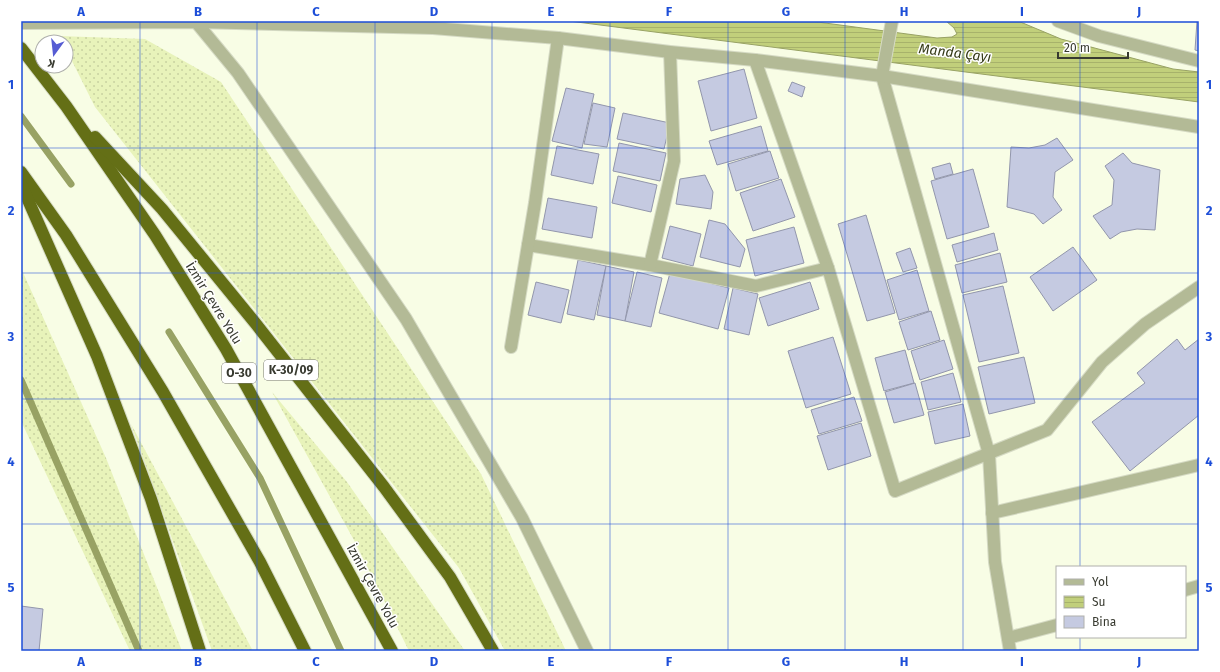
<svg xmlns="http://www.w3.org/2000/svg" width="1220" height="672" viewBox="0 0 1220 672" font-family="'Fira Sans',sans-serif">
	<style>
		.grass { fill: url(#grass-dots) }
		.water { fill: url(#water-rules); stroke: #98a264 }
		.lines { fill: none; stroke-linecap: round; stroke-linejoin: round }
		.stream { stroke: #98a264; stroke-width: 7 }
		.building { fill: #c5cae1; stroke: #9296ac }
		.minor-casing { stroke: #d5dac4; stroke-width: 14 }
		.highway-casing { stroke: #d5dac4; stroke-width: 14 }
		.minor { stroke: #b3ba96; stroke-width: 12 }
		.highway { stroke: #646f16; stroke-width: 12 }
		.grid { fill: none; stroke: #1d4ed8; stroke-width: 1; stroke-opacity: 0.55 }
		.labels { text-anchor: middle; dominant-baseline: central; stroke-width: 3; stroke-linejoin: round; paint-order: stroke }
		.shield { fill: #fff; stroke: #74756e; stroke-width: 1 }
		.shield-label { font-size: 12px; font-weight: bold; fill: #383a30 }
		.street-label { font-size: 13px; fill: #383a30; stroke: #fff }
		.water-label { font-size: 14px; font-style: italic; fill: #353a17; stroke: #fff }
		.neatline { fill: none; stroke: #1d4ed8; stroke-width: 1.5 }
		.grid-label { font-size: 13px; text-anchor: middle; font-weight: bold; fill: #1d4ed8 }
	</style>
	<defs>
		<pattern id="grass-dots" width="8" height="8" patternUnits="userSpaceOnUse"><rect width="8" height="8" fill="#e8f3ba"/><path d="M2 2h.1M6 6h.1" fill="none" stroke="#c8d1a0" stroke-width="1.8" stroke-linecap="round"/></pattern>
		<pattern id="water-rules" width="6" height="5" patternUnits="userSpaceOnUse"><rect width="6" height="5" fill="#c1cf7b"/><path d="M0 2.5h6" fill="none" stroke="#a7b26b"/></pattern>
	</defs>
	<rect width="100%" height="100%" fill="#f8fde5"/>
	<g class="grass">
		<path d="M59,36L145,39L221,82L481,474L566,651H505L459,568L95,107L66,49V42H62Z"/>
		<path d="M21,268L106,458L182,651H130L21,421Z"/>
		<path d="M272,392L347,482L465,651H409L355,542Z"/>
		<path d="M131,424L253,651H212Z"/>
	</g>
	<path class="water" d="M569,21H810L937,38L952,37L957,34L954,28L946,21H1018L1061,39L1173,69L1199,72V102Z"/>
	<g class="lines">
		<g class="stream">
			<path d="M21,116L71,184"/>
			<path d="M169,332L260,478L341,651"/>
			<path d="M21,380L139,651"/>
		</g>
	</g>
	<g class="building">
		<path d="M1197,21H1199V51L1195,50Z"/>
		<path d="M744,69L757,118L711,131L698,81Z"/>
		<path d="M792,82L805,87L802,97L788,91Z"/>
		<path d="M566,88L594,94L582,148L552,141Z"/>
		<path d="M593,103L615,108L607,147L584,144Z"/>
		<path d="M623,113L670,123L664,149L617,139Z"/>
		<path d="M761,126L768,151L717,165L709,141Z"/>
		<path d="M1057,138L1073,160L1055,172L1053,197L1062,210L1043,224L1034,214L1007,207L1011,147L1029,148L1045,145Z"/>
		<path d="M619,143L666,153L660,181L613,171Z"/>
		<path d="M557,146L599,154L593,184L551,175Z"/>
		<path d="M770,151L779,178L736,191L728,164Z"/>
		<path d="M1123,153L1132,163L1160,170L1155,230L1137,229L1121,232L1110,239L1093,216L1112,205L1114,180L1105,166Z"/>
		<path d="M950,163L953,174L935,179L932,168Z"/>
		<path d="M973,169L989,227L947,239L931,181Z"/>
		<path d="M705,175L713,192L711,209L676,204L680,179Z"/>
		<path d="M618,176L657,185L651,212L612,203Z"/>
		<path d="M781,179L795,217L753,231L740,193Z"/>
		<path d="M548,198L597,207L592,238L542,229Z"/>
		<path d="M866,215L895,313L867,321L838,224Z"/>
		<path d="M709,220L725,224L745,249L740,267L700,257Z"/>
		<path d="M670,226L701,234L693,266L662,258Z"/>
		<path d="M794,227L804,263L755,276L746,240Z"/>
		<path d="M994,233L998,250L957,262L952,245Z"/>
		<path d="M1073,247L1097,280L1053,311L1030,277Z"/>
		<path d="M910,248L917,268L903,272L896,253Z"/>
		<path d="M1000,253L1007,282L962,293L955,265Z"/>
		<path d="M578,260L606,266L594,320L567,314Z"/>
		<path d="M606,266L634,272L625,321L597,315Z"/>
		<path d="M917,270L929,311L899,320L887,280Z"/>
		<path d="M637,272L662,278L651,327L625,321Z"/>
		<path d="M670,273L729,288L718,329L659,313Z"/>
		<path d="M536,282L569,290L561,323L528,315Z"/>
		<path d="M810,282L819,309L768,326L759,298Z"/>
		<path d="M1003,286L1019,353L979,362L963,295Z"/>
		<path d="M733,288L758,294L749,335L724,329Z"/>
		<path d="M931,311L940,340L908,350L899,322Z"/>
		<path d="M833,337L851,394L806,408L788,351Z"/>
		<path d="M1177,339L1185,350L1199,339V415L1130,471L1092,422L1145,383L1137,373Z"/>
		<path d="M944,340L953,369L920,380L911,351Z"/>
		<path d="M905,350L914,383L884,391L875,358Z"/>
		<path d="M1024,357L1035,403L989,414L978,367Z"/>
		<path d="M953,373L961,402L928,410L921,382Z"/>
		<path d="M915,383L924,415L894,423L885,392Z"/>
		<path d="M854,397L862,421L819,434L811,410Z"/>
		<path d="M963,404L970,436L935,444L928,412Z"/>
		<path d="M861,423L871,456L828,470L817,436Z"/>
		<path d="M21,606L43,609L39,651H21Z"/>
	</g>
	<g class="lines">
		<g class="minor-casing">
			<g id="minor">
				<path d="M892,21L882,76L989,454L995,562L1010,651"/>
				<path d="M1058,21L1099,36L1199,61"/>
				<path d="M196,22L238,73L406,319L522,518L587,651"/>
				<path d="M21,23L196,22L433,28L558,38L670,52L755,60L882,76L1199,127"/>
				<path d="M755,60L828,268L895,491L1047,430L1102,362L1145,324L1199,287"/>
				<path d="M528,245L650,265L756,286L828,268"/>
				<path d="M650,265L674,161L670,52"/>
				<path d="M511,347L535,203L558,38"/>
				<path d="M992,513L1199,465"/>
				<path d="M1185,590L1199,586"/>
				<path d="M1008,638L1057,625"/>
			</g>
		</g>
		<g class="highway-casing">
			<g id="highway">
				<path d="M21,48L66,106L155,235L226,349L392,651"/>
				<path d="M95,137L162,209L256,324L384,487L450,577L493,651"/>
				<path d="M21,172L66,235L163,392L260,562L305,651"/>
				<path d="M21,184L97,356L151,499L200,651"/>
			</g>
		</g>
		<use href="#minor" class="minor"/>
		<use href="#highway" class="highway"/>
	</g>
	<path class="grid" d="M140,21V651M257,21V651M375,21V651M492,21V651M610,21V651M728,21V651M845,21V651M963,21V651M1080,21V567M21,148H1199M21,273H1199M21,399H1199M21,524H1199M1080,637V651"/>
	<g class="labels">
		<g class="shield">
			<rect x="264" y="360" width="54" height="20" rx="3"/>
			<rect x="222" y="363" width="34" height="20" rx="3"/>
		</g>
		<g class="shield-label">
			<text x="291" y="370">K-30/09</text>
			<text x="239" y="373">O-30</text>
		</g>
		<g class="street-label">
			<text transform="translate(214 303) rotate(58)">İzmir Çevre Yolu</text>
			<text transform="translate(373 586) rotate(61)">İzmir Çevre Yolu</text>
		</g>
		<g class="water-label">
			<text transform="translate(955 53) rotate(7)">Manda Çayı</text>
		</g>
	</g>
	<rect width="1220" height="672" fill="none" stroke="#ffffff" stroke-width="44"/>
	<rect x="1056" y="566" width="130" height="72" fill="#ffffff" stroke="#afb0ac"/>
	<rect x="1064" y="579" width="20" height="6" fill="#b3ba96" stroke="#afb0ac"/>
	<text x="1092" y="586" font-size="12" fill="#383a30">Yol</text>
	<rect x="1064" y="596" width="20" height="12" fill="url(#water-rules)" stroke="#afb0ac"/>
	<text x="1092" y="606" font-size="12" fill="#383a30">Su</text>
	<rect x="1064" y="616" width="20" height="12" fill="#c5cae1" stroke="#afb0ac"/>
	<text x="1092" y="626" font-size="12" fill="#383a30">Bina</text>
	<g transform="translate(54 54) rotate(195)"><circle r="19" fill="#ffffff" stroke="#afb0ac"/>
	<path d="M0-3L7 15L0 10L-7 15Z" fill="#565cd3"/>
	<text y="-6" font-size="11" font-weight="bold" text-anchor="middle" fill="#383a30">K</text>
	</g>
	<path d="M1058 52v6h70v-6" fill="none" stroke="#383a30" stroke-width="2"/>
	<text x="1064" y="52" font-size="12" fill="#383a30" stroke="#ffffff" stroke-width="3" paint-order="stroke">20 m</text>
	<rect x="22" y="22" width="1176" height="628" class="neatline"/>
	<g class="grid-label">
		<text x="81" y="16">A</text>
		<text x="198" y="16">B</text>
		<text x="316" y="16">C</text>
		<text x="434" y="16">D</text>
		<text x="551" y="16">E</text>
		<text x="669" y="16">F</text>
		<text x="786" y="16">G</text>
		<text x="904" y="16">H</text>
		<text x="1022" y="16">I</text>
		<text x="1139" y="16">J</text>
		<text x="11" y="89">1</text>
		<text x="1209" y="89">1</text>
		<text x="11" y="215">2</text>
		<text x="1209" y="215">2</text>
		<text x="11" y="341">3</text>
		<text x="1209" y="341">3</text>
		<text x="11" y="466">4</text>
		<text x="1209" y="466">4</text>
		<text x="11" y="592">5</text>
		<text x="1209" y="592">5</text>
		<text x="81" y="666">A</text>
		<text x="198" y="666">B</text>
		<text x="316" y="666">C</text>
		<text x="434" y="666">D</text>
		<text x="551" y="666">E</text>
		<text x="669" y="666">F</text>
		<text x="786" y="666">G</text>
		<text x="904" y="666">H</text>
		<text x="1022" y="666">I</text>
		<text x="1139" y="666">J</text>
	</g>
</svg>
